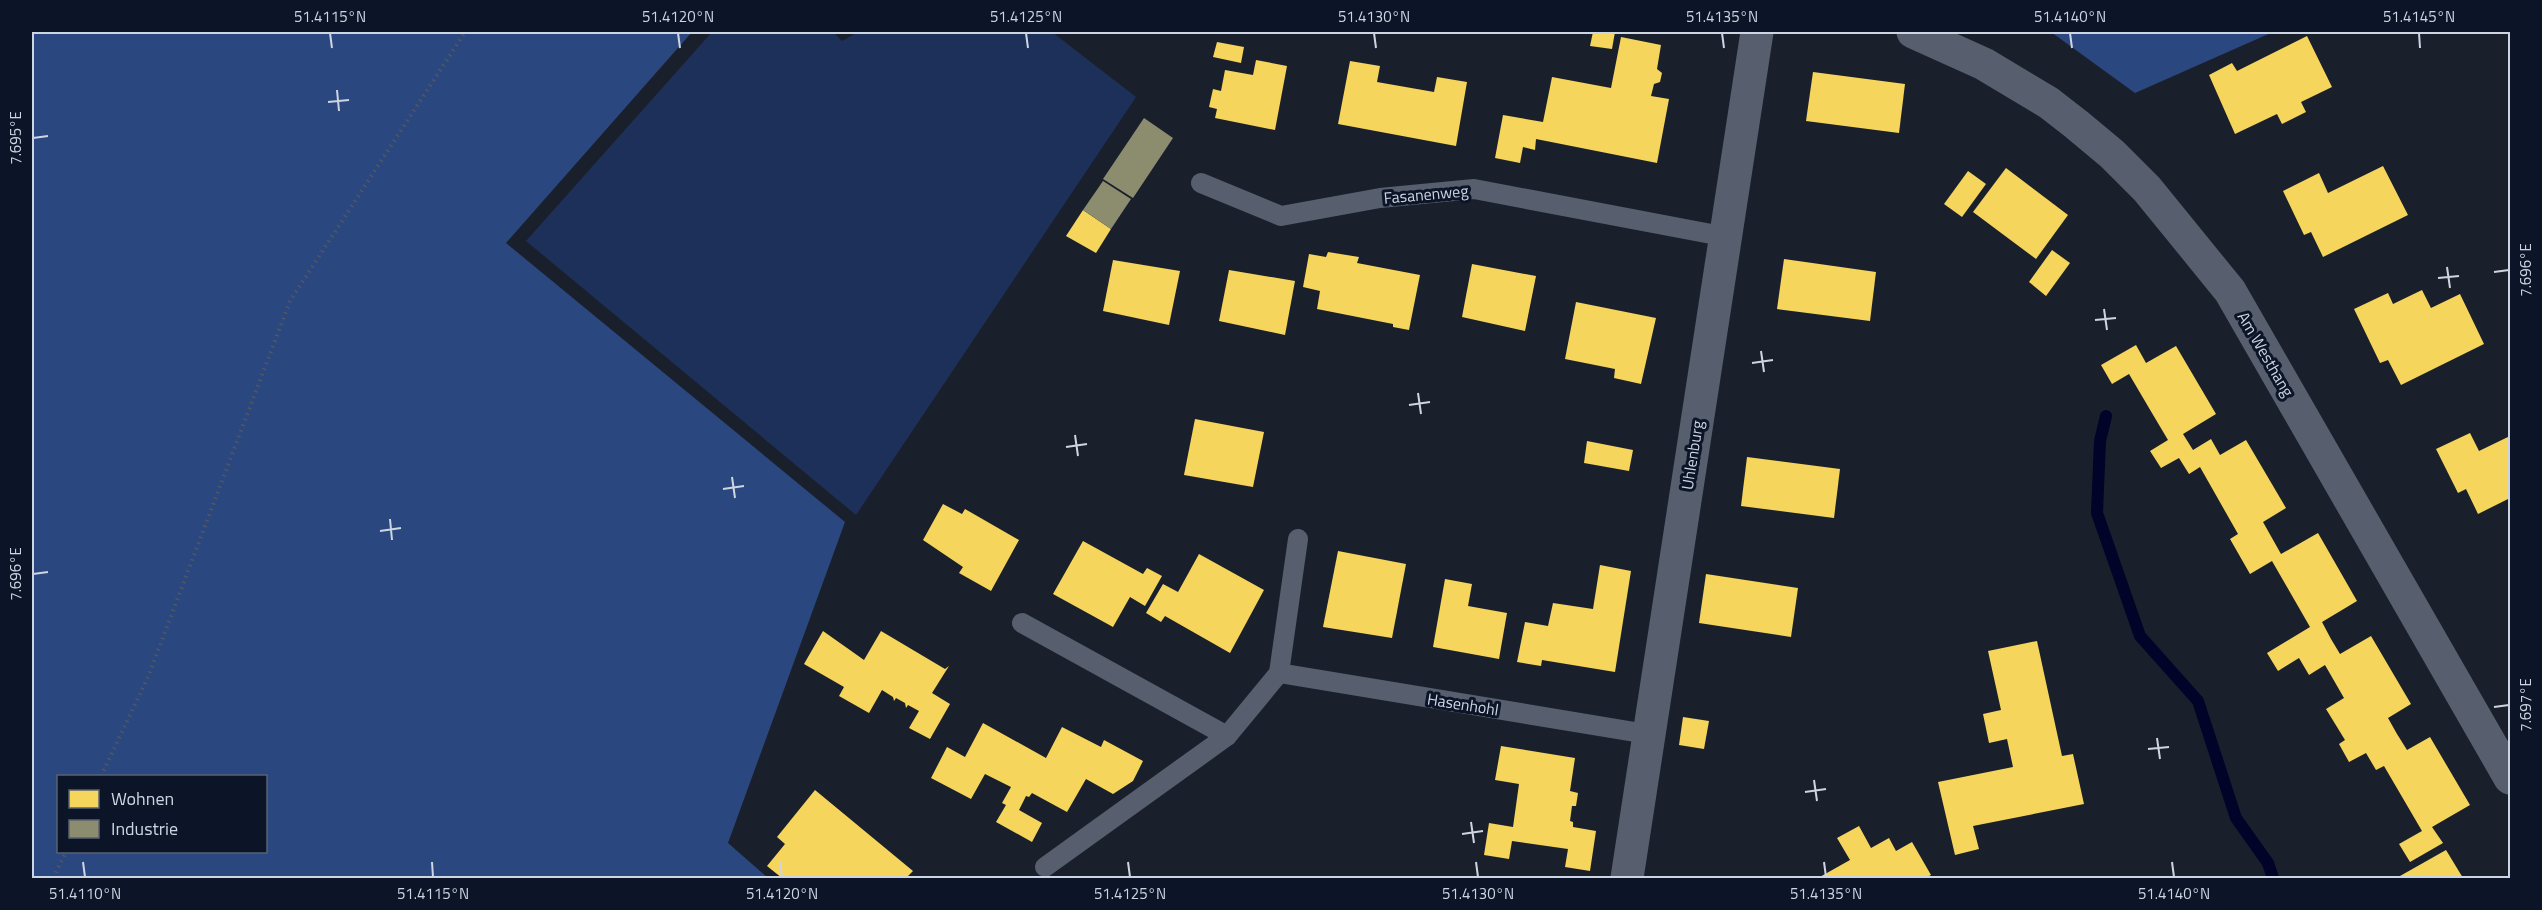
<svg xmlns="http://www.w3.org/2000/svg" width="2542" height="910" viewBox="0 0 2542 910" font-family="'Titillium Web',sans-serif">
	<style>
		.green { fill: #1d305a }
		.forest { fill: #2b4780; fill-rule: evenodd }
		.homes { fill: #f6d55c }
		.industry { fill: #8c8c6e }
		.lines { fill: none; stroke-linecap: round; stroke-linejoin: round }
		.stream { stroke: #020328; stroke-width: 12 }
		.path { stroke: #515762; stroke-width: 4; stroke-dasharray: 1.5 4.5; stroke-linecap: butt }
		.service { stroke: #575f6e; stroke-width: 20 }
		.minor { stroke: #575f6e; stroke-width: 33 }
		.ticks { fill: none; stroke: #ced5e2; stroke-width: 2 }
		.labels { text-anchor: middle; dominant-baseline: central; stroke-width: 6; stroke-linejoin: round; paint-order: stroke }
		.street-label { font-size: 16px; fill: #ced5e2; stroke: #0b1527 }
		.neatline { fill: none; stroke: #ced5e2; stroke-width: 2 }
		.ticks-label { font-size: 15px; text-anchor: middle; fill: #ced5e2 }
	</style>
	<rect width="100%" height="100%" fill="#1a202b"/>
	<path class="green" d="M712,32H833L842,41L858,32H1052L1136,97L856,515L526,241Z"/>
	<g class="forest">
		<path d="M32,32H692L506,243L845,522L728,843L768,878H32ZM58,776H266V852H58Z"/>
		<path d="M2051,32H2273L2135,93Z"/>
	</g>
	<g class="homes">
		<path d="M1593,32H1615L1612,49L1590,46Z"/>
		<path d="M2307,36L2332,87L2301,102L2306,112L2282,124L2277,114L2235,134L2209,75L2232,63L2237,71Z"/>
		<path d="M1621,37L1661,45L1657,69L1662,73L1660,82L1654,84L1651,96L1669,99L1657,163L1536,139L1535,150L1523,147L1520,163L1495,158L1503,115L1543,122L1552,77L1611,88Z"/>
		<path d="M1217,42L1244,47L1241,63L1213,57Z"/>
		<path d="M1256,60L1287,66L1275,130L1215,118L1217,109L1209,107L1213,89L1221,91L1225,70L1253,75Z"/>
		<path d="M1350,61L1380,66L1377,82L1434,92L1437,77L1467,82L1456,146L1338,124Z"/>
		<path d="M1813,72L1905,84L1899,133L1806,121Z"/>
		<path d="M2383,166L2408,215L2323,257L2311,232L2304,235L2283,191L2319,173L2328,193Z"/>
		<path d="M2006,168L2068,215L2036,259L1973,212Z"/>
		<path d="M1968,171L1986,184L1962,217L1944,204Z"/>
		<path d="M1083,210L1111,229L1096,253L1066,236Z"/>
		<path d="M2052,250L2070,263L2046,296L2029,282Z"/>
		<path d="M1328,252L1359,257L1357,263L1420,275L1409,330L1393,327V324L1317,309L1320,291L1303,287L1309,254L1326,257Z"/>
		<path d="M1784,259L1876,272L1870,321L1777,309Z"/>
		<path d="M1113,260L1180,271L1169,325L1103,311Z"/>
		<path d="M1472,264L1536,276L1525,331L1462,317Z"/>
		<path d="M1229,270L1295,281L1285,335L1219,321Z"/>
		<path d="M2422,290L2431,308L2460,294L2484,344L2401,385L2388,360L2380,363L2354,309L2388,293L2393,304Z"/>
		<path d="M1576,302L1656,318L1641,384L1614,378L1615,369L1565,359Z"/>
		<path d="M2136,345L2146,363L2176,346L2216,414L2183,434L2193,450L2211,439L2220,455L2246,440L2286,508L2263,522L2281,554L2318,533L2357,601L2322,622L2331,639L2340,654L2371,636L2411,704L2388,718L2397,734L2407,750L2430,737L2470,805L2432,827L2443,843L2410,862L2399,844L2422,831L2384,766L2376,770L2366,753L2349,762L2339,744L2345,740L2326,709L2344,698L2325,665L2309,675L2299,658L2278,671L2267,653L2310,627L2272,561L2250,574L2230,539L2238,534L2200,467L2189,474L2179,458L2161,468L2150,451L2168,440L2149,408L2129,374L2112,384L2101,365Z"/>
		<path d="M1195,419L1264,432L1253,487L1184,475Z"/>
		<path d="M2470,433L2479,451L2510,436V498L2478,514L2466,489L2458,493L2436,449Z"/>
		<path d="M1587,441L1633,450L1629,471L1584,463Z"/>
		<path d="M1747,457L1840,469L1834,518L1741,506Z"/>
		<path d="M943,504L962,514L965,509L1019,540L991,591L959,573L963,567L923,540Z"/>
		<path d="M1083,541L1143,574L1147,568L1162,576L1145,606L1130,597L1113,627L1053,594Z"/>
		<path d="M1338,551L1406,564L1392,638L1323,627Z"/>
		<path d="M1199,554L1264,590L1230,653L1165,616L1161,622L1146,613L1163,584L1178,592Z"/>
		<path d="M1600,565L1631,571L1615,672L1542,660L1541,666L1517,662L1525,622L1548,626L1553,603L1593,609Z"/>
		<path d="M1706,574L1798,588L1791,637L1699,623Z"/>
		<path d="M1445,579L1472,584L1468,606L1507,613L1499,659L1433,647Z"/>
		<path d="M823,631L864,660L881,631L945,669L949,666L932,693L950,704L930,739L909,728L919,711L908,705L906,708L905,703L896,698L894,701L893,697L882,690L869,713L839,696L844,687L804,664Z"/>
		<path d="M2037,641L2062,756L2073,754L2084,804L1973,826L1979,849L1955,855L1938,782L2013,767L2007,739L1989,743L1983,714L2001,710L1988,651Z"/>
		<path d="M1683,717L1709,721L1704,749L1679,745Z"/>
		<path d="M983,723L1046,758L1062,727L1101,747L1104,740L1143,761L1133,781L1113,794L1086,779L1067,812L1032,793L1029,797L1026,796L1019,810L1042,823L1032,842L996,822L1006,805L1002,803L1011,787L985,774L971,799L931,778L947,747L965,757Z"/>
		<path d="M1501,746L1575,758L1570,791L1578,793L1576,806H1572L1570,821L1573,822V827L1596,831L1590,871L1565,867L1568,849L1512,841L1509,859L1484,855L1489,823L1513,827L1519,784L1495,780Z"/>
		<path d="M815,790L913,871L906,878H782L767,866L785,844L777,837Z"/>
		<path d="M1859,826L1871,848L1889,838L1896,851L1912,842L1931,875L1925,878H1818L1850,860L1837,838Z"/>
		<path d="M2446,850L2463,878H2401L2400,876Z"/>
	</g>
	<g class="industry">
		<path d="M1144,118L1173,138L1133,198L1103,179Z"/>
		<path d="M1103,181L1131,199L1111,229L1083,210Z"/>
	</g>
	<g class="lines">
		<path class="stream" d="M2106,416L2100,441L2097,513L2140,636L2198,701L2236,818L2268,863L2273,878"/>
		<g class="path">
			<path d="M101,776L148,677L290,301L465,32"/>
			<path d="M53,878L66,852"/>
		</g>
		<g class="service">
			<path d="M1201,183L1281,216L1380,198L1474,189L1727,237"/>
			<path d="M1022,623L1227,736"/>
			<path d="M1279,673L1298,539"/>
			<path d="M1045,867L1227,736L1279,673L1647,734"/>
		</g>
		<g class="minor">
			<path d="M1913,32L1984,64L2049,103L2076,124L2112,154L2147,189L2230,291L2510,778"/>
			<path d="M1627,878L1757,32"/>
		</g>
	</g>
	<path class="ticks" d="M330,33L332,48M678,33L680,48M1026,33L1028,48M1374,33L1376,48M1722,33L1724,48M2070,33L2072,48M2419,33L2420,48M337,90L339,111M328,102L349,100M33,138L48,136M2447,267L2450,288M2494,272L2509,270M2438,278L2459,276M2104,309L2107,330M2095,320L2116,318M1761,351L1764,372M1752,363L1773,360M1418,393L1421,414M1409,405L1430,402M1075,435L1078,456M1066,447L1087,444M732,477L735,498M723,489L744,486M390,519L392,540M380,531L401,528M33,574L48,572M2494,707L2509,705M2157,738L2160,759M2148,749L2169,747M1814,780L1817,801M1805,792L1826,789M1471,822L1474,843M1462,834L1483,831M83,862L85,877M432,862L433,877M780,862L782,877M1128,862L1130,877M1476,862L1478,877M1824,862L1826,877M2172,862L2174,877"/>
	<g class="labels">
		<g class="street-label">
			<text transform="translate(1426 194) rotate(-5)">Fasanenweg</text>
			<text transform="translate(2266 354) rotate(60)">Am Westhang</text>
			<text transform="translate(1692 455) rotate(-81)">Uhlenburg</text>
			<text transform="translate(1463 704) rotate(9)">Hasenhohl</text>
		</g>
	</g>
	<rect width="2542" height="910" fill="none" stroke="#0b1527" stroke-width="66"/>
	<rect x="57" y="775" width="210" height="78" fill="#0b1527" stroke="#596272" stroke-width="1.5"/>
	<rect x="69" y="790" width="30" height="18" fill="#f6d55c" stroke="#596272" stroke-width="1.5"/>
	<text x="111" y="805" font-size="18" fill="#ced5e2">Wohnen</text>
	<rect x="69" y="820" width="30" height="18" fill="#8c8c6e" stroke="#596272" stroke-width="1.5"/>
	<text x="111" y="835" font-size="18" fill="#ced5e2">Industrie</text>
	<rect x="33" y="33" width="2476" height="844" class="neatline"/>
	<g class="ticks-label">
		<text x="330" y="22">51.4115°N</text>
		<text x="678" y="22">51.4120°N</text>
		<text x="1026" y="22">51.4125°N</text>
		<text x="1374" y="22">51.4130°N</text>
		<text x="1722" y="22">51.4135°N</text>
		<text x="2070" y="22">51.4140°N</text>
		<text x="2419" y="22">51.4145°N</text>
		<text transform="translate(16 138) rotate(-90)" y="5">7.695°E</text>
		<text transform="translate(2526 270) rotate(-90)" y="5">7.696°E</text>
		<text transform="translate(16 574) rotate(-90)" y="5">7.696°E</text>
		<text transform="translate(2526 705) rotate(-90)" y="5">7.697°E</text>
		<text x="85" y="899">51.4110°N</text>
		<text x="433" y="899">51.4115°N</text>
		<text x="782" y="899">51.4120°N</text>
		<text x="1130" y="899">51.4125°N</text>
		<text x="1478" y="899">51.4130°N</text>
		<text x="1826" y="899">51.4135°N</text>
		<text x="2174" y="899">51.4140°N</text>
	</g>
</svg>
